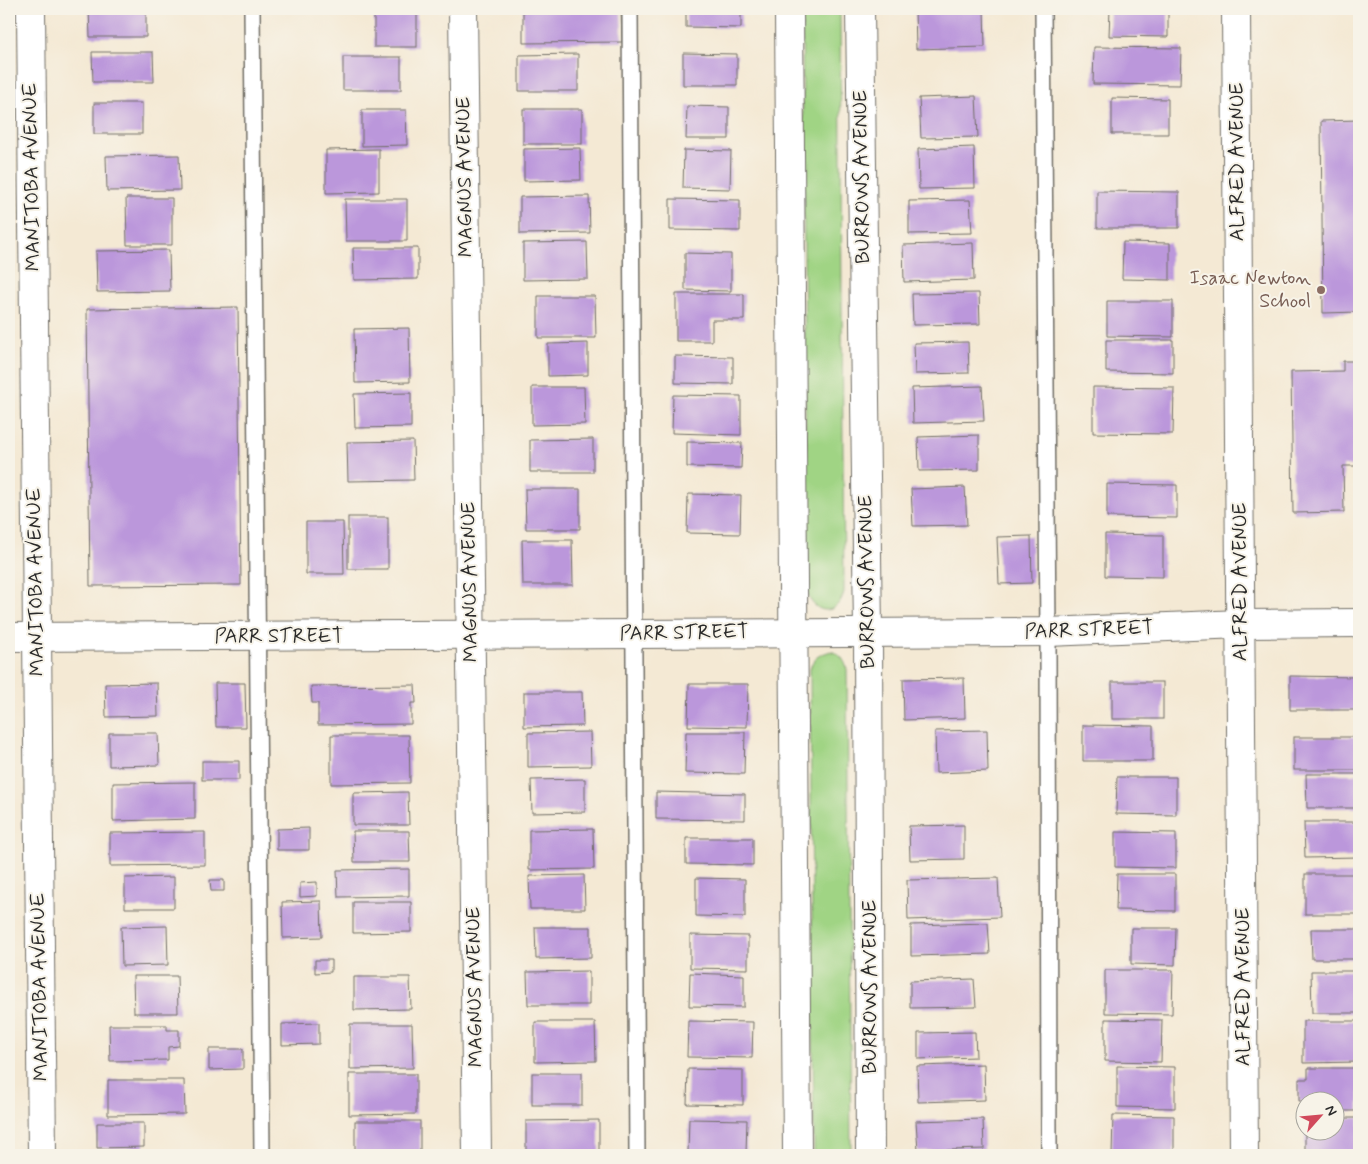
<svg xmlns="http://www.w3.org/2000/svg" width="1368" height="1164" viewBox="0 0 1368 1164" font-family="Mynerve,sans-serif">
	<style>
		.grass { fill: #a0d484; stroke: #668058 }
		.building { fill: #bb97db }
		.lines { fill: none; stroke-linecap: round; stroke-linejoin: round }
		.service-casing { stroke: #716e66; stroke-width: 18 }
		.minor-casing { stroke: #716e66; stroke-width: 30 }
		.tertiary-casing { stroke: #716e66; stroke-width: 30 }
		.service { stroke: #fff; stroke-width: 15 }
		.minor { stroke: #fff; stroke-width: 28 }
		.tertiary { stroke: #fff; stroke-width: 28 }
		.education-dot { fill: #8d6e63; stroke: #f7f3e8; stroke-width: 2 }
		.labels { text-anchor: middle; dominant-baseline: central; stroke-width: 4; stroke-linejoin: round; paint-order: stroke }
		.street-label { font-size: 20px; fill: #2b2b2b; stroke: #f7f3e8 }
		.education-label { font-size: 20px; fill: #785e54; stroke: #f7f3e8; text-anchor: end }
	</style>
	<rect width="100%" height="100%" fill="#f7f3e8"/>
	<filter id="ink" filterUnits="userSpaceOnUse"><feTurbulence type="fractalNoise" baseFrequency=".02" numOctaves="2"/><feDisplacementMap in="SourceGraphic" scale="10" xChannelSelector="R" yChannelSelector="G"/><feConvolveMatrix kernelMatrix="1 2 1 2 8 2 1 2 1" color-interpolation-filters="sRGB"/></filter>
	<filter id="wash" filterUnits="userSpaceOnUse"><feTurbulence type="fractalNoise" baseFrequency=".0096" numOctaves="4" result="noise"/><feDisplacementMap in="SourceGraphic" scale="20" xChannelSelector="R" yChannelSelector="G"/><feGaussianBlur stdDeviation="1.12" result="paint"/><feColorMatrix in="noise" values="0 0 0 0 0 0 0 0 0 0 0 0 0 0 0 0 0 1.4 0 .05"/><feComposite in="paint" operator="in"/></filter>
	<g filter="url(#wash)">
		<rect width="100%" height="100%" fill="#f4e9d4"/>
		<g class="grass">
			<path d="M802,9H840L844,592C838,616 814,616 807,592Z"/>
			<path d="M831,651C841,655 844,659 847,669L851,1155H814L810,669C813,657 819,655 831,651Z"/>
		</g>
		<g id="blocks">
			<g class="building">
				<path d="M89,9H146V37H90Z"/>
				<path d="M523,9H621L622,42L523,43Z"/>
				<path d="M686,9H741V28L686,27Z"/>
				<path d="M915,9H984L985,47L916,49Z"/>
				<path d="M1110,9H1168V37L1109,36Z"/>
				<rect x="374" y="10" width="43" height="37"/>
				<path d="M1094,47L1181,48L1180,85L1093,84Z"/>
				<path d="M92,52H153L154,82H93Z"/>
				<path d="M683,53L737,54V85H683Z"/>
				<path d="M578,54V91H519V55Z"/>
				<rect x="343" y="57" width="58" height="33"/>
				<path d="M976,96L978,137L921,138L919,98Z"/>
				<path d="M1112,98L1168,99V134H1112Z"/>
				<rect x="94" y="103" width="48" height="31"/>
				<path d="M687,106L729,107V139H686Z"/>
				<rect x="523" y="109" width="59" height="35"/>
				<path d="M362,110H406L407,145L362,146Z"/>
				<path d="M1359,120V312L1323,313L1321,121Z"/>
				<path d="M974,147L975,188L919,189L918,149Z"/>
				<path d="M580,148L581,180L524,181V149Z"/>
				<path d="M379,149V192L326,193V150Z"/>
				<path d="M684,150L731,151L730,189L683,188Z"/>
				<path d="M179,155L180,190L107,191L106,156Z"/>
				<path d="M1097,191L1179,192V228H1097Z"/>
				<path d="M589,196L590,233L520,234V197Z"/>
				<path d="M126,198H172V245H127Z"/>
				<path d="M345,199H407V241H346Z"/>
				<path d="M670,199L740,200V231L670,230Z"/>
				<path d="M970,200L972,233L909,234V201Z"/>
				<path d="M587,242L588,279L523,280V243Z"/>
				<path d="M1123,242L1170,243V280L1122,279Z"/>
				<path d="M973,243L974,280L904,282L903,245Z"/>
				<path d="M353,248H418V279L354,280Z"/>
				<path d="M169,250L170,291L97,292L96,251Z"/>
				<path d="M685,253L731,254V291L685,290Z"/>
				<path d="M979,293L980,324L913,325L912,294Z"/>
				<path d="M676,294H744V320H712V341H676Z"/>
				<path d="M538,296H595L596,338H538Z"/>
				<path d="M1107,301H1173V337L1107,336Z"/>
				<path d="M238,307L241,585L90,586L87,309Z"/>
				<path d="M409,328L410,382L355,383L354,329Z"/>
				<path d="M1106,340H1173V373L1106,372Z"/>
				<path d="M968,342L969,373L915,374L914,343Z"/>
				<path d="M588,343V375L548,376V344Z"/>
				<path d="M675,356L733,357V384L675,383Z"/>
				<path d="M1343,361H1359V466H1343L1344,512L1293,513L1291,372L1343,371Z"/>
				<path d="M982,386L984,421L913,423L912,388Z"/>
				<path d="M532,387H584L585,424L532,425Z"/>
				<path d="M1093,387L1174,388L1173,434L1093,433Z"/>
				<path d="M411,393V427L355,428L354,394Z"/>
				<path d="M673,395L741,396V435L672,433Z"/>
				<path d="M979,435V470L919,471L918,437Z"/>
				<path d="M593,439V472H530V440Z"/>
				<path d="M413,441L414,480L348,481L347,442Z"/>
				<path d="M687,442L742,443L741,468L687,467Z"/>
				<path d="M1107,484L1177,485V518L1107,517Z"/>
				<path d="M965,487L967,525L913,526L911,489Z"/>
				<path d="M525,489H580V529H526Z"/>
				<path d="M688,494L741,495L740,534L687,533Z"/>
				<rect x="348" y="517" width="40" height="52"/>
				<path d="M306,522H343L344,574H306Z"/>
				<path d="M1105,534L1163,535V577L1105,576Z"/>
				<path d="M1031,536L1032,583L999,584L997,537Z"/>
				<path d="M522,540H572L573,585H523Z"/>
				<path d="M1290,676L1359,677V710H1290Z"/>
				<path d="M964,678L965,718L904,720L903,679Z"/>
				<rect x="1112" y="682" width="51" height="37"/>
				<path d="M157,683L158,716L106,717L105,684Z"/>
				<path d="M215,683H245L246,727H216Z"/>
				<path d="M689,684H748L747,727L688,726Z"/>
				<path d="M415,685L416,703H411V724L318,725V703H312L311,686Z"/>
				<path d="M524,692H582L583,726L524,727Z"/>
				<path d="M1083,725L1153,726V761H1083Z"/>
				<path d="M987,730L988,771L936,773L935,731Z"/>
				<path d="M590,732L591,766L528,767V733Z"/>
				<path d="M686,732H745L744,774L685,773Z"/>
				<path d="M109,733H158L159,765L109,766Z"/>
				<path d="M331,735H409L410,783L331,784Z"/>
				<rect x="1294" y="737" width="65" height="33"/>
				<rect x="202" y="761" width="37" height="19"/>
				<path d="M1306,774H1359V808H1307Z"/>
				<path d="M1117,777H1176V815L1116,814Z"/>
				<path d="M585,779V812L532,813L531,780Z"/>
				<path d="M195,782V819L113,821V783Z"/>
				<path d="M408,792L409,825H353V793Z"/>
				<path d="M656,792L745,794V820L656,819Z"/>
				<path d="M1304,822H1359V857L1305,858Z"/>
				<path d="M964,825V859L910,860L909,826Z"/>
				<path d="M309,828V850H277V829Z"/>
				<path d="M593,829L594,869L529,870V830Z"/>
				<path d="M353,831H409L410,862H354Z"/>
				<path d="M205,832V865L110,866V833Z"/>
				<path d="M1115,832L1176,833V868L1115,867Z"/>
				<path d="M686,838H753V865L686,864Z"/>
				<path d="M409,869V896L338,897L337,870Z"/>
				<path d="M1117,874H1175V911L1116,910Z"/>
				<rect x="1305" y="874" width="54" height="40"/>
				<path d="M584,875L585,909H530L529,876Z"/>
				<path d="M174,877V908H125V878Z"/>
				<path d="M696,878L745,879V917L696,916Z"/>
				<path d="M998,878L1000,917L908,920L907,880Z"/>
				<path d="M210,880H224V891H211Z"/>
				<path d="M317,882V896L300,897V883Z"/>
				<path d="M321,901L322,937L283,938L282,902Z"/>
				<path d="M353,902H411V932L353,933Z"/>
				<path d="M988,923L990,954L911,956V925Z"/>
				<path d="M167,926L168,965L122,966L121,927Z"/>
				<path d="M535,927H591V958L536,959Z"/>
				<path d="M1131,928H1176L1175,965L1131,964Z"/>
				<path d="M1311,929H1359V959H1312Z"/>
				<path d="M690,935L748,936V969L690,968Z"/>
				<path d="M315,960H331V972L315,973Z"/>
				<path d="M1105,970H1173L1172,1014L1105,1013Z"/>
				<path d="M589,971V1005H528L527,972Z"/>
				<path d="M1311,971H1359V1013H1312Z"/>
				<path d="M690,973L744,975V1007L689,1006Z"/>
				<path d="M133,976H177L178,1013H134Z"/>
				<path d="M354,977H410L411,1009L354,1010Z"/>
				<path d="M974,979L976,1007L910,1008V981Z"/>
				<path d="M1105,1019L1162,1020L1161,1062L1105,1061Z"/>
				<path d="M688,1021L753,1022L752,1058L687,1057Z"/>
				<path d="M1303,1021H1359V1062L1303,1063Z"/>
				<path d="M535,1022H595L596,1061L535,1062Z"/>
				<path d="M319,1023V1044L282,1045V1024Z"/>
				<path d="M350,1024H412L413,1068L350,1069Z"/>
				<path d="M109,1025H167V1030H179V1046L168,1047V1060L110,1061Z"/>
				<path d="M975,1032L976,1057L918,1059V1033Z"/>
				<path d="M209,1049H243V1069L209,1070Z"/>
				<path d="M984,1064L985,1100L918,1102L917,1066Z"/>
				<path d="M1117,1066L1175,1067V1108L1117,1107Z"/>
				<path d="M1308,1068H1359V1111H1336V1102L1299,1101V1079H1308Z"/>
				<path d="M688,1069L743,1070V1105L687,1104Z"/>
				<rect x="532" y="1073" width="50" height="32"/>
				<path d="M349,1074H416V1114L349,1115Z"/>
				<path d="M108,1080H184L185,1114L108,1115Z"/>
				<path d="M1113,1115L1174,1116V1155H1112Z"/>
				<path d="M1336,1118H1359V1155H1305V1132H1336Z"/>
				<path d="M689,1119L747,1120L746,1153L688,1152Z"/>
				<path d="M983,1119L984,1149L918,1151L916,1121Z"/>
				<path d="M599,1120V1155H526V1121Z"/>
				<rect x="355" y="1121" width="65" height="34"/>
				<path d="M97,1123H144V1147L97,1148Z"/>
			</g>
		</g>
	</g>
	<g filter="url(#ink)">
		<use href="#blocks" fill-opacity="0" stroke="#716e66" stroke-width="1"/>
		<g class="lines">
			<g class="service-casing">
				<g id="service">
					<path d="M252,9L262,1155"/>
					<path d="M630,9L637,1155"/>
					<path d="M1043,9L1048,632L1049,1155"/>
				</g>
			</g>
			<g class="minor-casing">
				<g id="minor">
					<path d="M31,9L42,1155"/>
					<path d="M463,9L477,1155"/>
					<path d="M1236,9L1244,1155"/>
					<path d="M9,637L1048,632L1240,624L1359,623"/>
				</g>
			</g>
			<g class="tertiary-casing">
				<g id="tertiary">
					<path d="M789,9L797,1155"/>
					<path d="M860,9L868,632L870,1155"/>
				</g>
			</g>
			<use href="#service" class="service"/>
			<use href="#minor" class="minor"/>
			<use href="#tertiary" class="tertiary"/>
		</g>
	</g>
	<circle class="education-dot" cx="1321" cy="290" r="5"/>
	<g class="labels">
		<g class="street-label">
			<text transform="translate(1237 162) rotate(-90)">ALFRED AVENUE</text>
			<text transform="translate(32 177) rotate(-91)">MANITOBA AVENUE</text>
			<text transform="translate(465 177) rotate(-91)">MAGNUS AVENUE</text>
			<text transform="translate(862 177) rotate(-91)">BURROWS AVENUE</text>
			<text transform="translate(36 582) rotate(-91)">MANITOBA AVENUE</text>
			<text transform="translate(470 582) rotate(-91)">MAGNUS AVENUE</text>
			<text transform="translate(867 582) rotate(-91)">BURROWS AVENUE</text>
			<text transform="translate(1240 582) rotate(-90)">ALFRED AVENUE</text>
			<text transform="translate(1089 630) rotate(-2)">PARR STREET</text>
			<text transform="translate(684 633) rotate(-1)">PARR STREET</text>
			<text x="279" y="636">PARR STREET</text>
			<text transform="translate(40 987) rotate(-91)">MANITOBA AVENUE</text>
			<text transform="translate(475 987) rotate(-91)">MAGNUS AVENUE</text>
			<text transform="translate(870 987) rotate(-90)">BURROWS AVENUE</text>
			<text transform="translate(1243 987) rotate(-90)">ALFRED AVENUE</text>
		</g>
		<g class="education-label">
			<text x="1311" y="278">Isaac Newton<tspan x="1311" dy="23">School</tspan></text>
		</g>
	</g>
	<rect width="1368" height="1164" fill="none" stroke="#f7f3e8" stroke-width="30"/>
	<g transform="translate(1320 1116) rotate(63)"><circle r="24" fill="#f7f3e8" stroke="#a5a39c"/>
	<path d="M0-4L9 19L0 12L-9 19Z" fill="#d1495b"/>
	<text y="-8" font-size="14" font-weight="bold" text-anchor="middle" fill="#2b2b2b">N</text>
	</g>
</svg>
